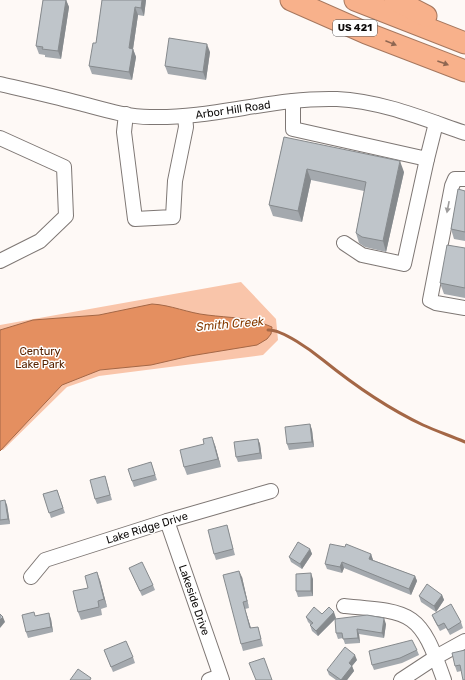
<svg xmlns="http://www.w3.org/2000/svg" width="465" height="680" viewBox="0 0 465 680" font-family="Rubik,sans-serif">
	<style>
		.green { fill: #f9c5aa }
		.water { fill: #e48f60; stroke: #a46746 }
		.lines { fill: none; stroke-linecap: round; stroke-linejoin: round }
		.stream { stroke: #a46746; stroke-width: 3 }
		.minor-casing { stroke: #7e7774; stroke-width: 16 }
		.highway-casing { stroke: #a6775e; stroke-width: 23 }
		.minor { stroke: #fff; stroke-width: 14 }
		.highway { stroke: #f8b18b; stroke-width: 21 }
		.wall { fill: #a4a9ae }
		.shaded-wall { fill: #868a8d }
		.building { fill: #bfc5ca; stroke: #868a8d }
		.oneway { fill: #8e6651 }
		.oneway2 { fill: #9e9d9d }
		.labels { text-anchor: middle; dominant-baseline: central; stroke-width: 3; stroke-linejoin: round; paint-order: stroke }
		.shield { fill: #fff; stroke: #565454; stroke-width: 1 }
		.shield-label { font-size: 10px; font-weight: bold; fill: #0d0b0a }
		.street-label { font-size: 11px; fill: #0d0b0a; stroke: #fff }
		.park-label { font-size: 11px; fill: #572200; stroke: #fff }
		.water-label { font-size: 12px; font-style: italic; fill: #863a00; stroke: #fff }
	</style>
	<rect width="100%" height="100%" fill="#fef9f6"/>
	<path class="green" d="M241,282L276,319L278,340L263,355L99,376L67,387L3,450H0V325Z"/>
	<path class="water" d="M152,304C171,305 188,313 207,315C230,318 250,317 272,327L271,334L267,339L257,345L190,356L151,365L100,370L62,385L0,451V330L33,320L99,315Z"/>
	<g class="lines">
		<path class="stream" d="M268,330C282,329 312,351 323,360C354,385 387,408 423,425C436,431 451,436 465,442"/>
		<g class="minor-casing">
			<g id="minor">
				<path d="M0,84C26,90 53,96 79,103C102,109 127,117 150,117C213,119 274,97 337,99C381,101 424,119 465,133"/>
				<path d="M293,101V129L427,159L436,123"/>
				<path d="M126,114L124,132L135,219L173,217L175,181L186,127L185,116"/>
				<path d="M0,138L64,167L66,216L40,241L0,261"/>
				<path d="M465,179H455L452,186L430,300L436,303L465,308"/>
				<path d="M344,243L362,255L404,264L427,159"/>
				<path d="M167,521L222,680"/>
				<path d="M31,577L45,560L167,521L271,491"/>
				<path d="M344,606C414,612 420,612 444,680"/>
				<path d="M209,680L220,676"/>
				<path d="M401,680L436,657L465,641"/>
			</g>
		</g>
		<g class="highway-casing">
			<g id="highway">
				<path d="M291,0L366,33L465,71"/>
				<path d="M355,0L465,43"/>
				<path d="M395,0L426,16"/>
			</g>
		</g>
		<use href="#minor" class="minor"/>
		<use href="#highway" class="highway"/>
	</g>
	<g class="wall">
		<path d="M43,0H66L69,7L61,59L45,57V55L39,54L36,46Z"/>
		<path d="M102,0H146L144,16L138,15L133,49L136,57L132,80L92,74L89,66L96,43Z"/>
		<path d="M210,52L206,80L168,74L165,66Z"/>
		<path d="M284,137L404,172L386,252L365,247L359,243L356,233L364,191L311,180L302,222L273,216L269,205Z"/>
		<path d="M465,191V241L454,239L451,229Z"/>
		<path d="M465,248V298L444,294L440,283Z"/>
		<path d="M310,424L312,430L314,447L289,450L287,444Z"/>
		<path d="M258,439L260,444L262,459L238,462L236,457Z"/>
		<path d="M215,445L221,467L187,475L184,467Z"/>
		<path d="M151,462L157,480L134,487L132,481Z"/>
		<path d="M105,476L112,500L97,504L95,499Z"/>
		<path d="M57,490L65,513L51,518L43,494Z"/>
		<path d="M0,501L7,505L10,524L0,525Z"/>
		<path d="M227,525L235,555L216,560L214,554Z"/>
		<path d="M310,549L312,554L302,569L291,562L289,557Z"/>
		<path d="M371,554L373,560L415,576L417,581L411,595L344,568L342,573L327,569L325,564Z"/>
		<path d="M129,568L153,585L155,590L142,596Z"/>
		<path d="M242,577L249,608L245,609L251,628L258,627L263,646L243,651L241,644Z"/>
		<path d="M313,579V596L298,597L296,591Z"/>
		<path d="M100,580L107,607L101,609L102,615L81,620L78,612L88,588Z"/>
		<path d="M442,595L444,600L436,612L421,602L419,596Z"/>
		<path d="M322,614L336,618L318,636L312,631L310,625H311L308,622L306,617Z"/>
		<path d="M432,615L461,622L463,628L450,635L446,628L440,631L434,620Z"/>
		<path d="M36,616L51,619L53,632L28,638L26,632Z"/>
		<path d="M386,624L384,638L359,634L360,643L345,644L343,638L338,639L336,633Z"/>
		<path d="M104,650L133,657L135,663L113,672Z"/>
		<path d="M417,650L419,655L402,663L374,670L372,665Z"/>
		<path d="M465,650L461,671L457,672L455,666Z"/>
		<path d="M357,660L352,666L354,671L347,680H336L329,675L327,670Z"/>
	</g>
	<g class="shaded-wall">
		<path d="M66,0L69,7L61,59L58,51Z"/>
		<path d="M142,0H146L144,16L141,8Z"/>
		<path d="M135,7L138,15L133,49L136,57L132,80L129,72V48Z"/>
		<path d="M207,44L210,52L206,80L203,72Z"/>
		<path d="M400,161L404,172L386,252L383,241Z"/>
		<path d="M307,169L311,180L302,222L298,211Z"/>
		<path d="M310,424L312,430L314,447L312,442Z"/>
		<path d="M212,437L215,445L221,467L218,459Z"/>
		<path d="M258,439L260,444L262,459L260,453Z"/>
		<path d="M5,500L7,505L10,524L8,519Z"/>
		<path d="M310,549L312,554L302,569L300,564Z"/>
		<path d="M371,554L373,560L371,564L369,559Z"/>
		<path d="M342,562L344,568L342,573L340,567Z"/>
		<path d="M239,571L242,577L249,608L247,601Z"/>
		<path d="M97,572L100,580L107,607L104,599Z"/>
		<path d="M311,573L313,579V596L311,591Z"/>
		<path d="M415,576L417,581L411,595L409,589Z"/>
		<path d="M442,595L444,600L436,612L434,606Z"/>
		<path d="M243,602L245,609L253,635L250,628Z"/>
		<path d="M334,612L336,618L318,636L316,631Z"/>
		<path d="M49,613L51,619L53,632L51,627Z"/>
		<path d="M3,617L5,622L0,628V620Z"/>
		<path d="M384,618L386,624L384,638L382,633Z"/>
		<path d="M357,629L359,634L360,643L358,638Z"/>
		<path d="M355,655L357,660L352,666L354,671L347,680H341L349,663Z"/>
	</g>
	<g class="building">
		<path d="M43,0H66L58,51L42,49L43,47L36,46Z"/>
		<path d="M102,0H142L141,8L135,7L129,48L133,49L129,72L89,66L93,43H96Z"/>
		<path d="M169,38L207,44L203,72L165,66Z"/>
		<path d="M284,137L400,161L383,241L362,237L356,233L366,182L307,169L298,211L269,205Z"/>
		<path d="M458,189L465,191V232L451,229Z"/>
		<path d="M447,245L465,248V288L440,283Z"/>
		<path d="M310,424L312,442L287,444L285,427Z"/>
		<path d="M212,437L218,459L184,467L180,450L204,444L203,439Z"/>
		<path d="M258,439L260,453L236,457L234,442Z"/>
		<path d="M151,462L155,475L132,481L128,469Z"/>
		<path d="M105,476L110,495L95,499L90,480Z"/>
		<path d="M57,490L63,508L49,513L43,494Z"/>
		<path d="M5,500L8,519L0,520V501Z"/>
		<path d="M227,525L233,549L214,554L208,530Z"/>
		<path d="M298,542L310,549L300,564L289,557Z"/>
		<path d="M330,544L345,547L346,544L371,554L369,559L415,576L409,589L342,562L340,567L325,564Z"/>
		<path d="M142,562L153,585L140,591L129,568Z"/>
		<path d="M239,571L247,601L243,602L250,628L258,627L261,639L241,644L223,575Z"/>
		<path d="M97,572L104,599L98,601L99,607L78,612L73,591L88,588L85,576Z"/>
		<path d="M311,573V591H296V574Z"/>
		<path d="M427,584L442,595L434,606L419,596Z"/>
		<path d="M451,604L461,622L448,630L444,623L438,626L432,615Z"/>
		<path d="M314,607L322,614L329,607L334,612L316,631L310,625L313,623L306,617Z"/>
		<path d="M34,612L35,616L49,613L51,627L26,632L22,615Z"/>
		<path d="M0,614L3,617L0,620Z"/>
		<path d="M367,615L384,618L382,633L357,629L358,638L343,639L342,633H336L335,619Z"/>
		<path d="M412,640L417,650L400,658L372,665L369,651Z"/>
		<path d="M126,641L133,657L111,667L104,650Z"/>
		<path d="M345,647L355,655L349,663L352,666L341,680L327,670Z"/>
		<path d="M465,650V680H463L460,665L455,666L452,653Z"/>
		<path d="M264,658L272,680H256L249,663Z"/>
		<path d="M78,669L91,678L90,680H70Z"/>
	</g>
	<defs><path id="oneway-solid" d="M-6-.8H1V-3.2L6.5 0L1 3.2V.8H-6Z"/></defs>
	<g class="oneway">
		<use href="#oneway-solid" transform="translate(391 43) rotate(22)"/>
		<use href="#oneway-solid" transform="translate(443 63) rotate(20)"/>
	</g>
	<use class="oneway2" href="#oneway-solid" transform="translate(448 207) rotate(101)"/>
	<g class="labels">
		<rect class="shield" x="333" y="20" width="44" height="16" rx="3"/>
		<g class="shield-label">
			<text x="355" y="28">US 421</text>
		</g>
		<g class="street-label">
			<text transform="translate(233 110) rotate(-8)">Arbor Hill Road</text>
			<text transform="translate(147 528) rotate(-17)">Lake Ridge Drive</text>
			<text transform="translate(194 600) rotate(71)">Lakeside Drive</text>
		</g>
		<g class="park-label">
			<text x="40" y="351">Century<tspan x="40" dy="13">Lake Park</tspan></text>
		</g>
		<g class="water-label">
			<text transform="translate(230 324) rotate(-5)">Smith Creek</text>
		</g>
	</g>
</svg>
